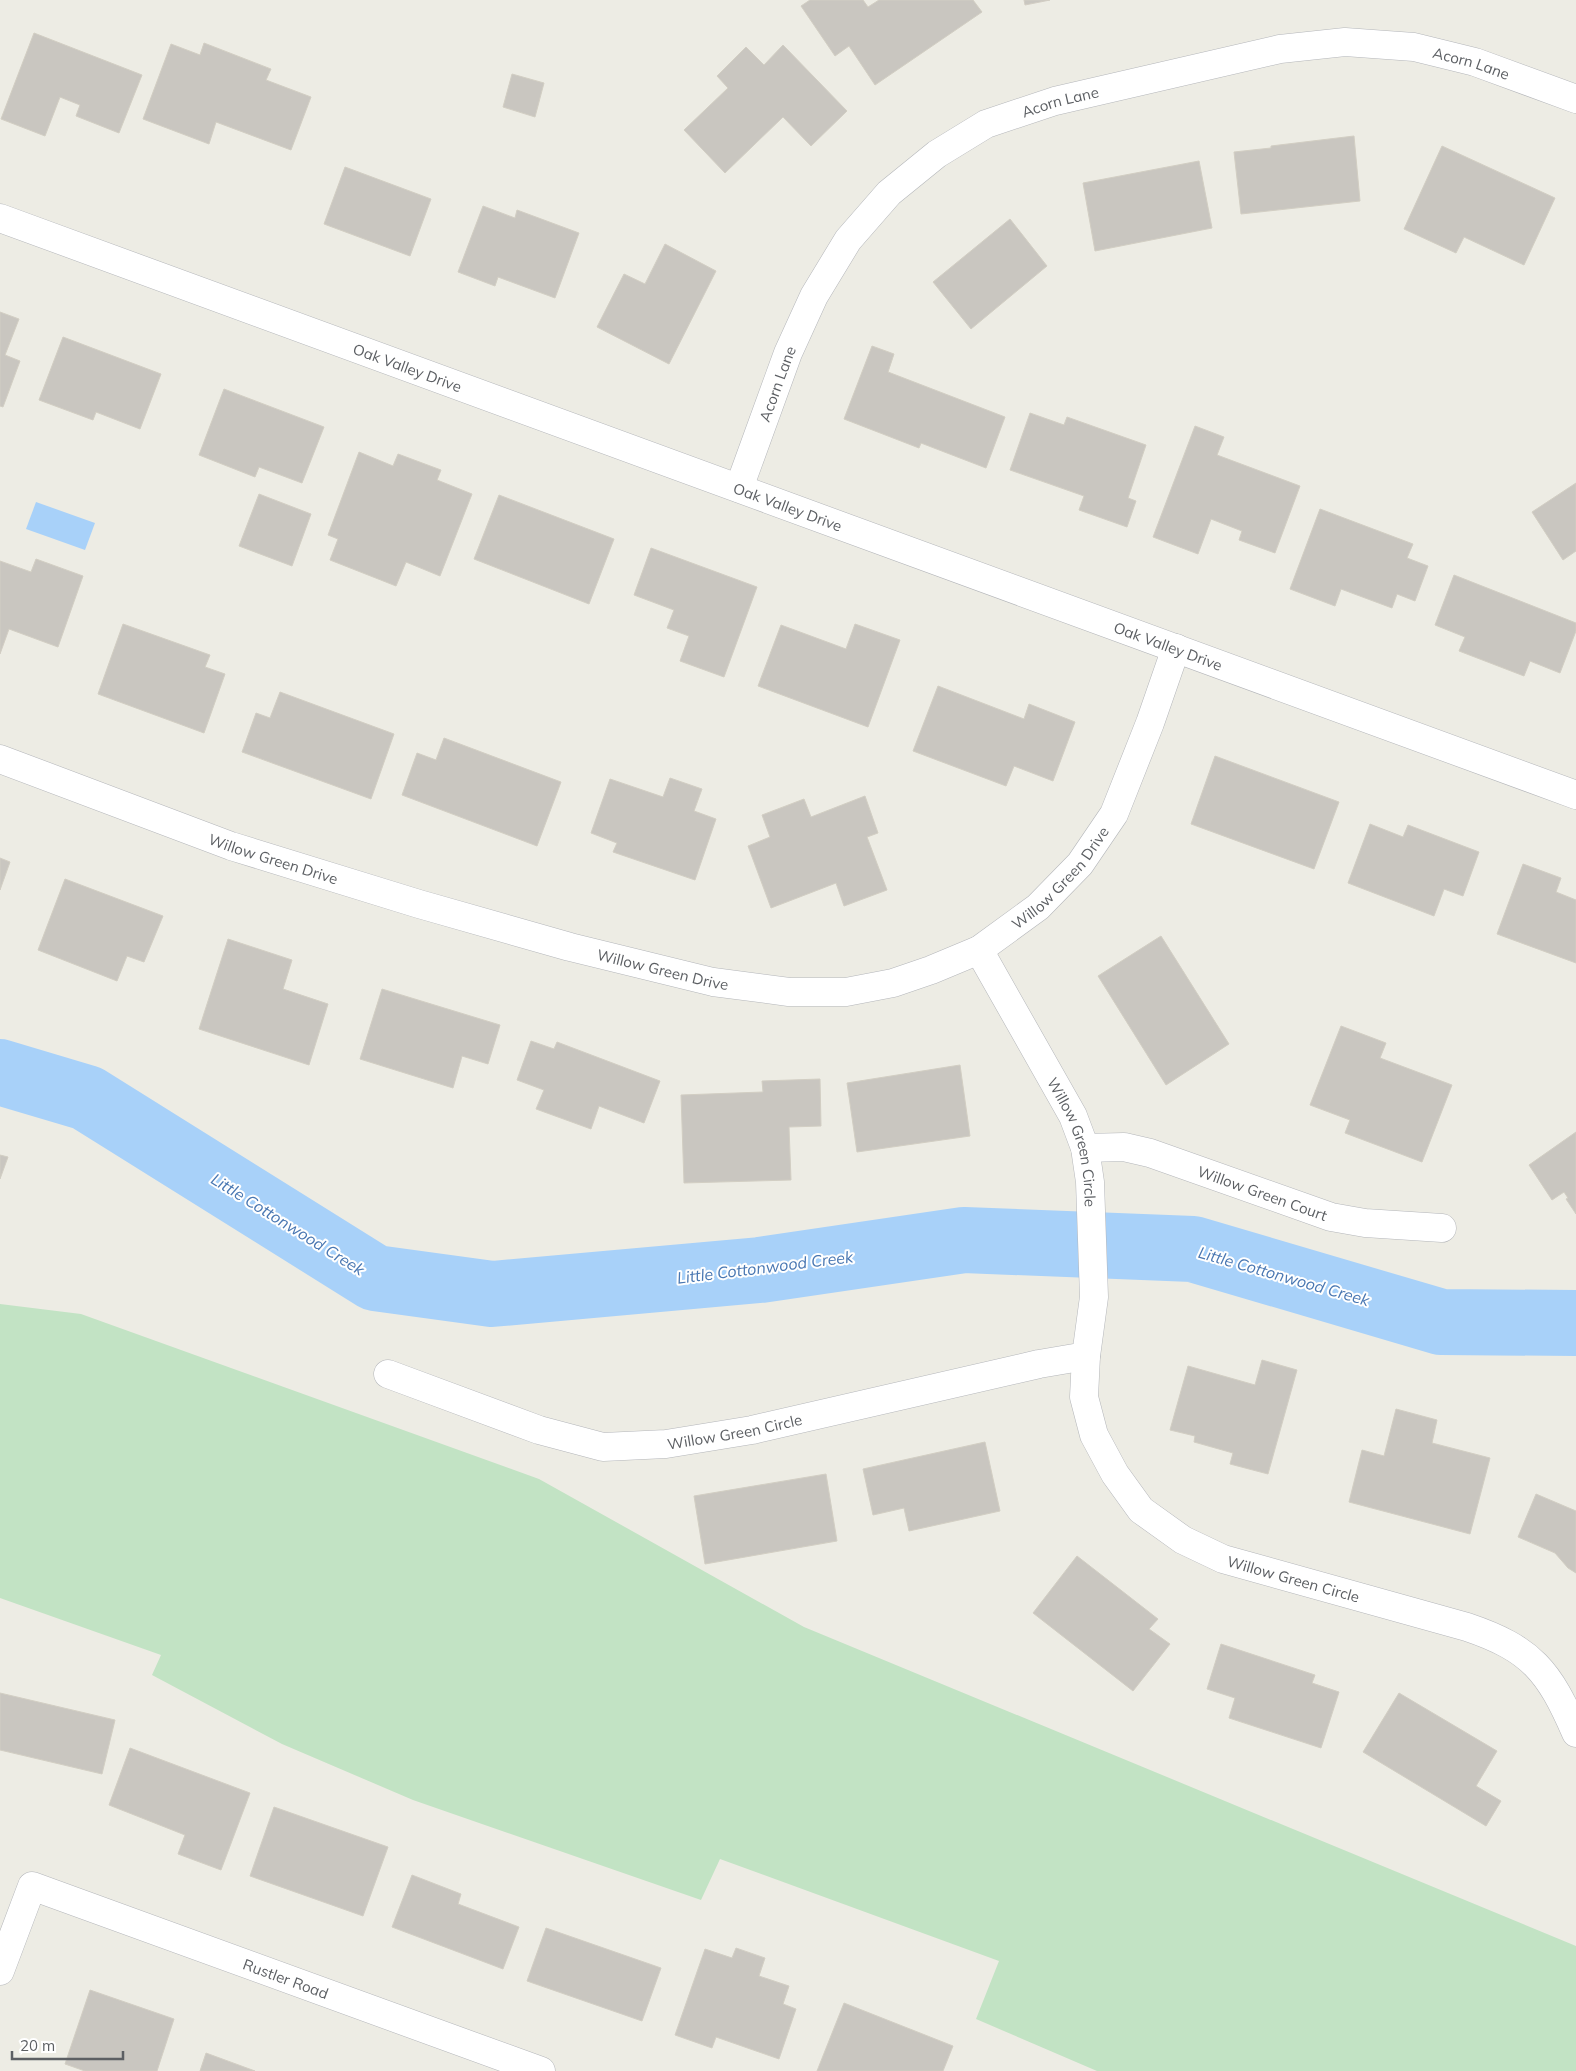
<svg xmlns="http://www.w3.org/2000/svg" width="1576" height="2071" viewBox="0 0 1576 2071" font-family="Mulish,sans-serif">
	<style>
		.green { fill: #c2e3c4 }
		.water { fill: #a8d1f9 }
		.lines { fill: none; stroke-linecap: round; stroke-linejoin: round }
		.river { stroke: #a8d1f9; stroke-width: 66 }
		.building { fill: #c9c6c0; stroke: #d2cec3 }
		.minor-casing { stroke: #b4b6ba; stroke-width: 29 }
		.minor { stroke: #fff; stroke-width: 28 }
		.labels { text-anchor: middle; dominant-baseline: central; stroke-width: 4; stroke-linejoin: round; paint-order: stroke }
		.street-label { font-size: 15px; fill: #5c5f63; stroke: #fff }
		.water-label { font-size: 16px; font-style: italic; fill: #4977b2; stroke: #fff }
	</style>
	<rect width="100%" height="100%" fill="#edece4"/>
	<path class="green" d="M0,1304L81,1314L539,1479L804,1627L1576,1946V2071H1097L976,2019L999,1961L720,1859L701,1900L413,1800L282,1744L152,1675L161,1655L0,1598Z"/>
	<path class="water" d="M36,502L95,523L85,550L26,529Z"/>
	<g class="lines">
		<path class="river" d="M0,1072L87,1098L375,1278L492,1294L760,1270L964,1240L1193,1249L1441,1322L1576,1323"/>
	</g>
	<g class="building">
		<path d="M810,0H863L868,7L879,0H973L982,12L875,85L849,46L835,56L801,6Z"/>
		<path d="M1024,0H1050L1025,5Z"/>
		<path d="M34,33L142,75L119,133L76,116L80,105L60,97L45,136L1,119Z"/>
		<path d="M204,43L271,69L266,80L311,97L291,150L216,122L209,144L143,119L171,44L200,55Z"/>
		<path d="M783,45L847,111L811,146L783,117L725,173L684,130L728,88L717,76L746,47L764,65Z"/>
		<path d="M512,74L544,83L535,117L503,107Z"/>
		<path d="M1354,136L1360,201L1241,214L1234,152L1271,148V146Z"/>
		<path d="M1442,146L1555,198L1524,265L1464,237L1456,253L1404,229Z"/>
		<path d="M1199,161L1212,228L1095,251L1083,183Z"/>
		<path d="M345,167L431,199L410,256L324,224Z"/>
		<path d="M483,206L515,218L517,210L579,233L555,298L498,277L495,286L458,272Z"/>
		<path d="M1010,219L1047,266L971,329L933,282Z"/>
		<path d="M665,244L716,271L669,364L597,327L624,274L645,284Z"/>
		<path d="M0,312L19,319L5,355L20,361L3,407L0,406Z"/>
		<path d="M63,337L161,374L140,429L96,412L93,420L39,400Z"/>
		<path d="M872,346L894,354L888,372L1005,417L986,468L921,443L919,448L844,419Z"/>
		<path d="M224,389L324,427L302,483L259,467L255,477L199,455Z"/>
		<path d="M1030,413L1064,425L1067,417L1146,445L1128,498L1136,501L1127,527L1079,510L1084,496L1010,470Z"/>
		<path d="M1195,426L1224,437L1217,455L1300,486L1275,553L1239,540L1242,531L1211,519L1198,554L1153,537Z"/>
		<path d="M359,452L393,466L398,454L441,470L437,480L472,494L440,576L406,562L396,586L330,560L338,539L328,535Z"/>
		<path d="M1576,483V551L1563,560L1532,512Z"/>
		<path d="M259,494L311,514L292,566L239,546Z"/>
		<path d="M499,495L614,539L589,604L474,559Z"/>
		<path d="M1320,509L1413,544L1407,558L1428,566L1415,601L1397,594L1392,608L1341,589L1335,606L1290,589Z"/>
		<path d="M651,548L757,587L724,677L680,661L689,636L667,628L674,610L634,595Z"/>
		<path d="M36,559L83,576L58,647L9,629L0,654V561L31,572Z"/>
		<path d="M1454,575L1576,623V631L1560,673L1530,661L1524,676L1459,651L1465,637L1435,625Z"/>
		<path d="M123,624L210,655L205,667L225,674L204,733L98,694Z"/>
		<path d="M855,624L900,640L868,727L758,686L781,625L846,649Z"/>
		<path d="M938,686L1024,719L1029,704L1075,722L1053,781L1014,766L1006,786L913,751Z"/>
		<path d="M280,692L394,734L371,799L242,752L256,713L270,718Z"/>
		<path d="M444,738L561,782L537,846L402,795L417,753L436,760Z"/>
		<path d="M1215,756L1339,802L1314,869L1191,824Z"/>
		<path d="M670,778L702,789L694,811L716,819L695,880L613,852L617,843L591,833L610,779L663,797Z"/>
		<path d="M865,796L878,833L867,837L887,890L844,906L836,883L771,908L748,846L770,837L762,815L804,799L811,817Z"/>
		<path d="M1370,824L1403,837L1408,825L1479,852L1463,896L1444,889L1434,916L1348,883Z"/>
		<path d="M0,858L10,862L0,890Z"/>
		<path d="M1523,864L1561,878L1556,892L1576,900V963L1497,934Z"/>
		<path d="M65,879L163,916L144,962L127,956L117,981L38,950Z"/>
		<path d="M1161,936L1229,1044L1166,1085L1098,976Z"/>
		<path d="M228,939L292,960L283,989L328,1004L309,1065L199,1029Z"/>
		<path d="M382,989L500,1025L488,1064L462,1056L453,1088L360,1059Z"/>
		<path d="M1341,1026L1386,1043L1380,1058L1452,1085L1422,1162L1345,1133L1350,1120L1310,1105Z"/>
		<path d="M531,1041L554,1049L557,1042L660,1081L644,1123L599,1106L591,1129L536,1109L544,1090L517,1080Z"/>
		<path d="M960,1065L970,1136L857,1152L847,1083Z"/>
		<path d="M820,1079L821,1126L789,1127L791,1180L684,1183L681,1095L763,1092L762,1081Z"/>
		<path d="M1576,1132V1214L1566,1199L1568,1198L1564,1192L1552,1200L1529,1165Z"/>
		<path d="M0,1155L8,1157L0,1179Z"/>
		<path d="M1262,1360L1297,1370L1268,1474L1230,1464L1233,1453L1194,1442L1195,1436L1170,1430L1188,1366L1255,1385Z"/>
		<path d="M1396,1409L1437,1420L1432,1443L1490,1458L1470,1534L1349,1502L1362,1450L1384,1456Z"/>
		<path d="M985,1442L1000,1511L909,1531L904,1508L873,1515L863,1469Z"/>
		<path d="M826,1474L837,1541L705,1564L694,1496Z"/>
		<path d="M1536,1494L1576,1511V1573L1568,1568L1555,1553L1518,1537Z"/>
		<path d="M1077,1556L1158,1619L1149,1629L1170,1644L1133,1691L1033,1613Z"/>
		<path d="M1221,1644L1315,1675L1312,1683L1339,1692L1321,1748L1229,1718L1235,1698L1207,1689Z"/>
		<path d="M0,1693L115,1720L102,1774L0,1750Z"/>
		<path d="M1399,1693L1497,1751L1476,1786L1501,1801L1486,1826L1363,1752Z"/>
		<path d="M130,1748L250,1793L221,1870L178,1854L185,1835L109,1805Z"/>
		<path d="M274,1807L388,1847L363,1916L250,1876Z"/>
		<path d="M412,1875L461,1894L458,1904L519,1927L503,1969L392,1927Z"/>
		<path d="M546,1928L661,1968L642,2021L527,1981Z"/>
		<path d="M736,1948L765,1958L759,1976L789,1986L783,2004L796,2009L779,2059L716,2037L712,2048L675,2035L705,1949L732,1958Z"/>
		<path d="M90,1990L174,2019L157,2071H85L65,2064Z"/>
		<path d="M844,2003L953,2046L943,2071H817Z"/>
		<path d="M206,2053L255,2071H200Z"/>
	</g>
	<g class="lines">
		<g class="minor-casing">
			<g id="minor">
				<path id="s1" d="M0,218L1576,795"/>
				<path id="s2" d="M739,488L788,353L814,296L848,240L889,193L937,154L986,124L1055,101L1280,49L1345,42L1414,47L1475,62L1576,99"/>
				<path id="s3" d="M0,759L231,846L419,904L570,947L713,982L789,992H846L893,983L931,970L979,950L1038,907L1080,864L1114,814L1150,723L1176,648"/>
				<path id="s4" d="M979,950L1073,1116L1085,1148L1090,1182L1094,1297L1086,1356L1084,1397L1094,1435L1115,1474L1141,1510L1183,1540L1223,1559L1467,1627C1532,1649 1549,1671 1576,1733"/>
				<path id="s5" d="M1085,1148L1124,1147L1150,1153L1331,1217L1365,1223L1442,1228"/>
				<path id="s6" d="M388,1374L539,1430L603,1447L666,1444L752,1430L1039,1364L1086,1356"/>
				<path id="s7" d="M0,1971L32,1886L541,2071"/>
			</g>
		</g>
		<use href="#minor" class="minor"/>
	</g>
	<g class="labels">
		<g class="street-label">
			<text stroke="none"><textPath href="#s2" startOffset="951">Acorn Lane</textPath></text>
			<text stroke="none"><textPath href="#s2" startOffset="531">Acorn Lane</textPath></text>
			<text stroke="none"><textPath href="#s1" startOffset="434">Oak Valley Drive</textPath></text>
			<text stroke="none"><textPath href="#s2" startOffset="111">Acorn Lane</textPath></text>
			<text stroke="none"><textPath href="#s1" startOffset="839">Oak Valley Drive</textPath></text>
			<text stroke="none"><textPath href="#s1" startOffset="1244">Oak Valley Drive</textPath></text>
			<text stroke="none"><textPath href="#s3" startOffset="291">Willow Green Drive</textPath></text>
			<text stroke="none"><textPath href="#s3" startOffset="1131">Willow Green Drive</textPath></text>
			<text stroke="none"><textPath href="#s3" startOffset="696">Willow Green Drive</textPath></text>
			<text stroke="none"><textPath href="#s4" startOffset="216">Willow Green Circle</textPath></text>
			<text stroke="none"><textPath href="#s5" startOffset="185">Willow Green Court</textPath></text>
			<text stroke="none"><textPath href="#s6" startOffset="360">Willow Green Circle</textPath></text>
			<text stroke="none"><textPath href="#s4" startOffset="772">Willow Green Circle</textPath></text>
			<text stroke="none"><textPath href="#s7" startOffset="361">Rustler Road</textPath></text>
		</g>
		<g class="water-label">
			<text transform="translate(288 1224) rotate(32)">Little Cottonwood Creek</text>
			<text transform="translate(765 1267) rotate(-7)">Little Cottonwood Creek</text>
			<text transform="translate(1284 1276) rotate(16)">Little Cottonwood Creek</text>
		</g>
	</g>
	<path d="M12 2051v8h111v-8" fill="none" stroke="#5c5f63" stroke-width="2.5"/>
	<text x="20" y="2051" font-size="15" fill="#5c5f63" stroke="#ffffff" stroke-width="4" paint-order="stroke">20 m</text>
</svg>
